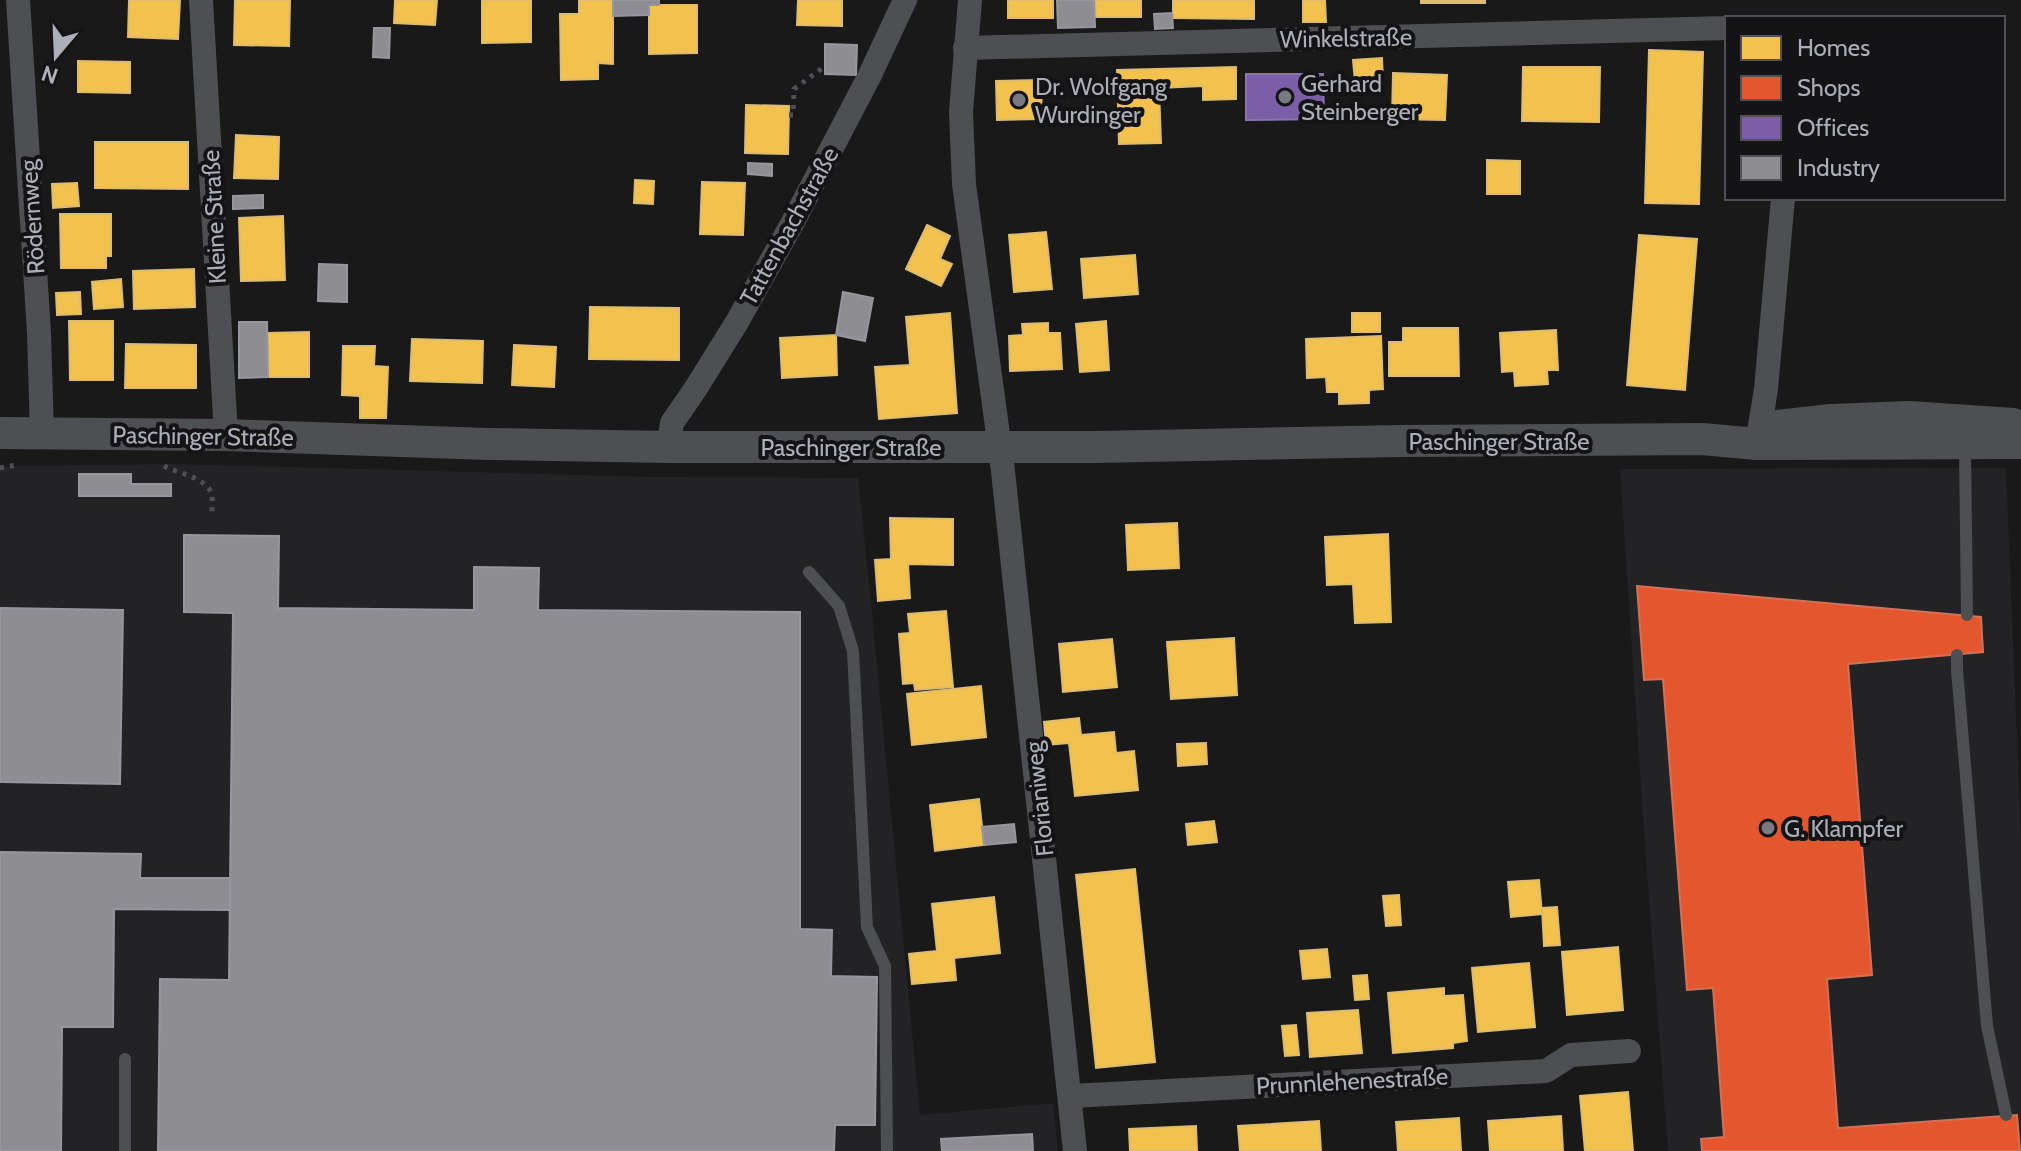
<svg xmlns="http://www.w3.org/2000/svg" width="2021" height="1151" viewBox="0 0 2021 1151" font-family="Cabin,sans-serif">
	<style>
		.built { fill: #232325 }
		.homes { fill: #f2c14e; stroke: #ddbc6e; stroke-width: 2 }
		.shops { fill: #e4572e; stroke: #d37158; stroke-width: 2 }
		.offices { fill: #7b5ea7; stroke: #8a76ac; stroke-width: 2 }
		.industry { fill: #8d8d92; stroke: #96979e; stroke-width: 2 }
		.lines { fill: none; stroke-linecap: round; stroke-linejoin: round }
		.path { stroke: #4f5053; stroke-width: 5; stroke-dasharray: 4 6; stroke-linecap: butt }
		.service { stroke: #4e4f52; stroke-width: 12 }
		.minor { stroke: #4e4f52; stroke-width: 24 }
		.tertiary { stroke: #4e4f52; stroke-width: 32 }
		.poi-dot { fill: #797a81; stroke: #141315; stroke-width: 3 }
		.labels { text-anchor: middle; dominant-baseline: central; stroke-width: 8; stroke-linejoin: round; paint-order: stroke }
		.street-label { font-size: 24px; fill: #acafb9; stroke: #141315 }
		.poi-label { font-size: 24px; fill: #acafb9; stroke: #141315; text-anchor: start }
	</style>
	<rect width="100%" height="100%" fill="#19191a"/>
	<g class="built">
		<path d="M178,464L652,477L858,478L871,603L920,1115L1053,1103L1058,1151H0V466Z"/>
		<path d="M2006,468L2021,840V1151H1668L1644,832L1620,469Z"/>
	</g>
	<g class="homes">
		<path d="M129,0H180L178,39L128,37Z"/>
		<path d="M235,0H290L289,46L234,45Z"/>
		<path d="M395,0H437L435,25L394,23Z"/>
		<path d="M482,0H531V42L482,43Z"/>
		<path d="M579,0H613V64L598,63V79L561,80L560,14H579Z"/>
		<path d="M798,0H842V26L797,25Z"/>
		<rect x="1008" y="0" width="45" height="18"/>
		<path d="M1095,0H1141V17H1096Z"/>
		<path d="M1173,0H1254V19L1173,18Z"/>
		<path d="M1303,0H1325L1326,22H1303Z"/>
		<rect x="1421" y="0" width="64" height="3"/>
		<path d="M649,5H697V53L649,54Z"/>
		<path d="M1649,50L1703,52L1699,204L1645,203Z"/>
		<path d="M1382,58L1383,80L1355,82L1353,60Z"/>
		<path d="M78,61L130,62V93L78,92Z"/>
		<path d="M1236,67V99L1203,100V86L1159,88L1161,143L1119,144L1117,70Z"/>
		<path d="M1523,67H1600L1599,122L1522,121Z"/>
		<path d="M1393,73L1447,75L1445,120L1392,119Z"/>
		<path d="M1041,80L1042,119L997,120L996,81Z"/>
		<path d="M746,105L789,106L788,154L745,153Z"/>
		<path d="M236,135L279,137L278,179L234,178Z"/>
		<path d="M95,142H188V189L95,188Z"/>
		<path d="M1487,160L1520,161V194H1487Z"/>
		<path d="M635,180L654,181L653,204L634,203Z"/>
		<path d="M702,182L745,183L743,235L700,234Z"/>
		<path d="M77,183L79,206L53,208L52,184Z"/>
		<path d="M60,214H111V256H106V268H61Z"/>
		<path d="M283,216L285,280L241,281L239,218Z"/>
		<path d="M927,225L950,236L940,259L952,264L941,286L906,269Z"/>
		<path d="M1046,232L1052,289L1014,292L1009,235Z"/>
		<path d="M1639,235L1697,239L1685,390L1627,385Z"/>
		<path d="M1135,255L1138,294L1084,298L1081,259Z"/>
		<path d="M194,269L195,307L134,309L133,271Z"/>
		<path d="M121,279L123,307L94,309L92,282Z"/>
		<path d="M80,292L81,314L57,315L56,293Z"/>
		<path d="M590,307L679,308V360L589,359Z"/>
		<path d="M950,313L957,413L879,419L875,367L910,365L906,317Z"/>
		<rect x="1352" y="313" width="28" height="19"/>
		<path d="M69,321H113V380H70Z"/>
		<path d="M1106,321L1109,370L1080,372L1076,324Z"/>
		<path d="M1048,323V333H1060L1062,369L1010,371L1009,336L1023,335L1022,324Z"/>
		<path d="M1403,328H1458L1459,376H1389V342H1403Z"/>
		<path d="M1556,330L1558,370H1547L1548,384L1515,386L1514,371L1502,372L1500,333Z"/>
		<path d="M309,332V377H268L267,333Z"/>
		<path d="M836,335L837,375L782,378L780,338Z"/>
		<path d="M1381,336L1383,389L1369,390V403L1339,404V392H1327L1326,377L1307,378L1306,339Z"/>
		<path d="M412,339L483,341L482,383L410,381Z"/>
		<path d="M126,344L196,345V388H125Z"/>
		<path d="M514,345L556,347L554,387L512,385Z"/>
		<path d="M343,346H375L374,366L388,367L386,418H360V396L342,395Z"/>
		<path d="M890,518L953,519V565L908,564L910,598L878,601L875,560L891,559Z"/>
		<path d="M1177,523L1179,568L1128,570L1126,525Z"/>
		<path d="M1388,534L1391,622L1355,623L1353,584L1327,585L1325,537Z"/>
		<path d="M946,611L953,687L915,690L914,683L903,684L899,634L910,633L908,614Z"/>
		<path d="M1234,638L1237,695L1171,699L1167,642Z"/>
		<path d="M1112,639L1117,687L1063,692L1059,644Z"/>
		<path d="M981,686L986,737L912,745L907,694Z"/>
		<path d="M1079,718L1081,735L1114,732L1116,753L1134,751L1138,790L1075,796L1069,743L1046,745L1044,722Z"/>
		<path d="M1206,743L1207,764L1178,766L1177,744Z"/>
		<path d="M979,799L984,845L935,851L930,805Z"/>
		<path d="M1214,821L1217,842L1188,845L1186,824Z"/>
		<path d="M1135,869L1155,1062L1096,1068L1076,875Z"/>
		<path d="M1539,880L1542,914L1511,917L1508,882Z"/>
		<path d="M1399,895L1401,925L1386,926L1383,896Z"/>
		<path d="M994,897L1000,953L954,958L956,980L912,984L909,954L937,951L932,904Z"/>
		<path d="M1557,907L1560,945L1544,946L1542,908Z"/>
		<path d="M1618,947L1623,1010L1567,1015L1562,952Z"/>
		<path d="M1327,949L1330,977L1303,979L1300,951Z"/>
		<path d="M1529,963L1535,1027L1478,1032L1472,968Z"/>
		<path d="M1367,975L1369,999L1355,1000L1353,976Z"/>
		<path d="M1444,988V996L1463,995L1467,1041L1453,1043V1048L1393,1053L1388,993Z"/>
		<path d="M1358,1010L1362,1053L1310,1057L1307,1013Z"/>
		<path d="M1296,1025L1299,1055L1285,1056L1282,1026Z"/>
		<path d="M1628,1092L1633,1151H1585L1580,1096Z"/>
		<path d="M1561,1116L1563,1151H1490L1488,1121Z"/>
		<path d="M1459,1118L1461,1151H1398L1396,1122Z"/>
		<path d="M1319,1121L1321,1151H1240L1238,1126Z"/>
		<path d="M1196,1126L1197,1151H1130L1129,1129Z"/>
	</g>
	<path class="shops" d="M1637,586L1981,617L1983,652L1848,664L1872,975L1827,979L1838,1128L2017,1115L2020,1151H1702L1701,1139L1724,1137L1713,988L1687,990L1663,679L1644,680Z"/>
	<path class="offices" d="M1246,74H1323L1324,119L1246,120Z"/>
	<g class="industry">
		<path d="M613,0H659V5H649V15L613,16Z"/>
		<path d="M1057,0H1094L1095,27L1058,28Z"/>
		<path d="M1172,13L1173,28L1155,29L1154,14Z"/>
		<path d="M374,28H390L389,58L373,57Z"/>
		<path d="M825,44L857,45L856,75L825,74Z"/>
		<path d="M748,163L772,164V176L748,174Z"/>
		<path d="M263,195V208L233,209V196Z"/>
		<path d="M319,264L347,265V302L318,301Z"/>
		<path d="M843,292L873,298L865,341L836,335Z"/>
		<path d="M239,322H267L268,377L239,378Z"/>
		<path d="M79,474H131V484H171V496H79Z"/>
		<path d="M184,535L279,536L278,608L474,610V567L539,568L538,610L800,612V929L832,930L831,976L877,977L875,1125H835L834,1151H158L160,979L229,980L233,613L184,612Z"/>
		<path d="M0,608L123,610L120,784L0,782Z"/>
		<path d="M1014,824L1016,842L984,845L982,827Z"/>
		<path d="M0,852L141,854L140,878H230V910L114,909L113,1027H62L61,1151H0Z"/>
		<path d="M1032,1134L1033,1151H942L941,1139Z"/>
	</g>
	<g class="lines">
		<g class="path">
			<path d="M789,115H793L794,89L825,66"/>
			<path d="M164,466C177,473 204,477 211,492C213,498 212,506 212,512"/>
			<path d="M0,468L17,465"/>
		</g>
		<g class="service">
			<path d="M1965,446L1967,615"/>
			<path d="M809,572L839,606L853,651L867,927L885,966L887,1151"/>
			<path d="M1957,655V670L1987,1026L2006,1115"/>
			<path d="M125,1059V1151"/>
		</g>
		<g class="minor">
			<path d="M18,0L39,333L42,434"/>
			<path d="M201,0L226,435"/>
			<path d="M970,0L961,112L964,184L1003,471L1075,1151"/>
			<path d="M965,48L1727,28"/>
			<path d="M1757,444L1766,389L1783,198"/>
			<path d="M668,447L672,423L696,388L737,322L793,222L869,77L905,0"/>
			<path d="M1071,1096L1546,1071L1571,1055L1629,1051"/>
		</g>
		<g class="tertiary">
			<path d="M1776,426L1831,420L1909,417L2013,424"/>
			<path d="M0,433L226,435L489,444L668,447H1096L1400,441L1702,439L1757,444L2021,443"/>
		</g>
	</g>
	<g class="poi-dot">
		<circle cx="1285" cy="97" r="8"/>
		<circle cx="1019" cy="100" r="8"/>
		<circle cx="1768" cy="828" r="8"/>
	</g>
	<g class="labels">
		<g class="street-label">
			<text transform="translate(1346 38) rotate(-1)">Winkelstraße</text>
			<text transform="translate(32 217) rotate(-94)">Rödernweg</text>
			<text transform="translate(214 217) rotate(-93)">Kleine Straße</text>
			<text transform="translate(789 226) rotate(-61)">Tattenbachstraße</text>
			<text transform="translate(203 436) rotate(1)">Paschinger Straße</text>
			<text x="1499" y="441">Paschinger Straße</text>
			<text x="851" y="447">Paschinger Straße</text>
			<text transform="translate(1039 799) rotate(-96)">Florianiweg</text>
			<text transform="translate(1352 1081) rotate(-3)">Prunnlehenestraße</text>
		</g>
		<g class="poi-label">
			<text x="1301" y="83">Gerhard<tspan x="1301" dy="28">Steinberger</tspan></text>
			<text x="1035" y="86">Dr. Wolfgang<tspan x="1035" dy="28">Wurdinger</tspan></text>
			<text x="1784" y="828">G. Klampfer</text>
		</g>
	</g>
	<rect x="1725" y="16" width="280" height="184" fill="#141315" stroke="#515157" stroke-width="2"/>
	<rect x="1741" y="36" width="40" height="24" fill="#f2c14e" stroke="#515157" stroke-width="2"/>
	<text x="1797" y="56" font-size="24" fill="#acafb9">Homes</text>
	<rect x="1741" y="76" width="40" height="24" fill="#e4572e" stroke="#515157" stroke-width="2"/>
	<text x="1797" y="96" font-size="24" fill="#acafb9">Shops</text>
	<rect x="1741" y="116" width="40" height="24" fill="#7b5ea7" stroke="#515157" stroke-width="2"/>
	<text x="1797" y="136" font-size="24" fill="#acafb9">Offices</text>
	<rect x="1741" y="156" width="40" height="24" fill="#8d8d92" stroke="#515157" stroke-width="2"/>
	<text x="1797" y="176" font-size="24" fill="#acafb9">Industry</text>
	<g transform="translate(56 56) rotate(199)" stroke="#141315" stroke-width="6" paint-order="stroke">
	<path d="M0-6L14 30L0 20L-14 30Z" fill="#acafb9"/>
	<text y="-12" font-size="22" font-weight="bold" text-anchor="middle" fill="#acafb9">N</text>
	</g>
</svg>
